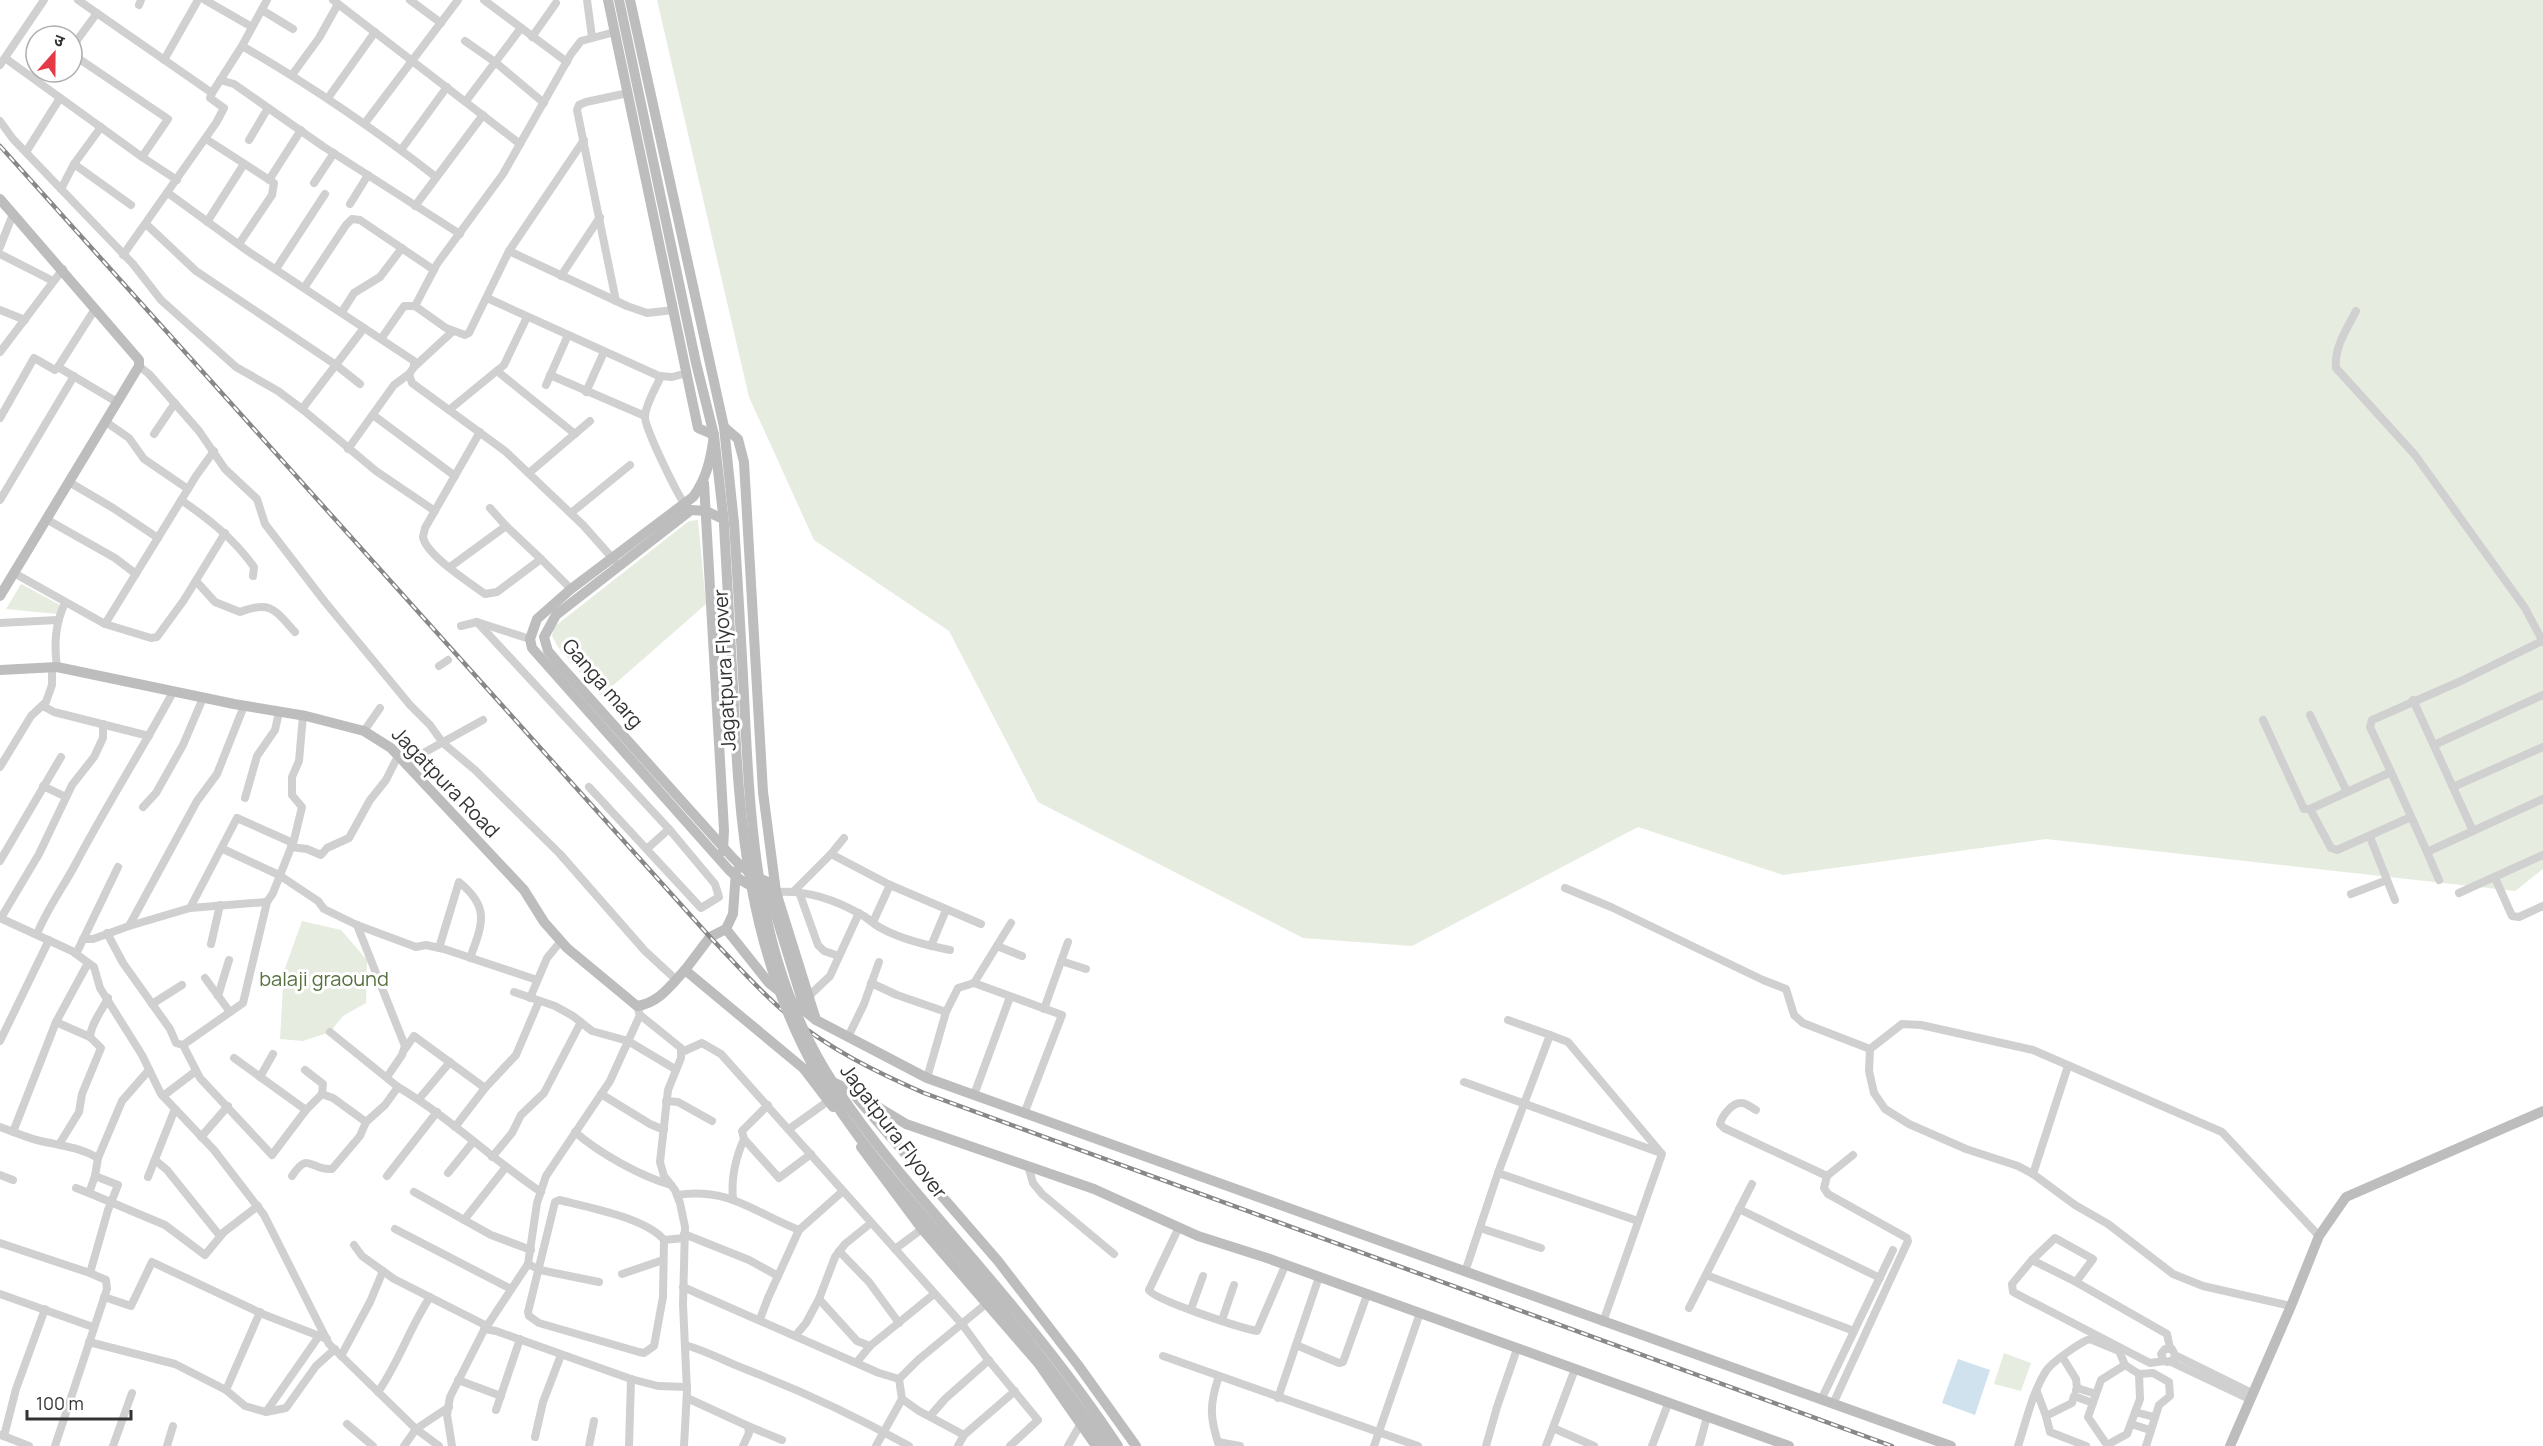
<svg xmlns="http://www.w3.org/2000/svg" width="2543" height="1446" viewBox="0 0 2543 1446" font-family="Manrope,'Noto Sans Devanagari',sans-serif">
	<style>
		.green { fill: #e6ecdf }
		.water { fill: #cfe2ee }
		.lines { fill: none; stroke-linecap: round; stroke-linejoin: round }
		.street { stroke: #d0d0d0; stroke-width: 8 }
		.secondary { stroke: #bdbdbd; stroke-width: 10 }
		.rail-casing { stroke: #888; stroke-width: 4.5 }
		.rail { stroke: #fff; stroke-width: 2; stroke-dasharray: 7; stroke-linecap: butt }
		.secondary-bridge { stroke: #bdbdbd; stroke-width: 10 }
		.labels { text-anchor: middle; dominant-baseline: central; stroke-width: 6; stroke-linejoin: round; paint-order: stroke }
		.street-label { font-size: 20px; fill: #333; stroke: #fff }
		.park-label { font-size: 20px; fill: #56703f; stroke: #fff }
	</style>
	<rect width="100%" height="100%" fill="#fff"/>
	<g class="green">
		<path d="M657,0H2543V869L2515,891L2046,839L1783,875L1638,827L1412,946L1303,938L1038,802L949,631L814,540L749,397Z"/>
		<path d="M698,520L706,604L601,696L558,647L552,636L554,627L689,521Z"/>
		<path d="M21,584L62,606L58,614L6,609Z"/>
		<path d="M302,921L341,930L367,960L366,1003L343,1016L330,1032L303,1041L280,1039L284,971Z"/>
		<path d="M2004,1353L2031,1363L2021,1391L1994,1384Z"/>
	</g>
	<path class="water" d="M1958,1359L1990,1370L1975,1415L1942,1403Z"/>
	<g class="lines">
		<g class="street">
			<path d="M78,0L212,93"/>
			<path d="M205,0L252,27"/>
			<path d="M333,0L520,144"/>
			<path d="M410,0L441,23"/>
			<path d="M484,0L567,62"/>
			<path d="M587,0L592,37"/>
			<path d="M139,5L141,0"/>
			<path d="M262,10L293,29"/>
			<path d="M532,37L556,3"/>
			<path d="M465,41L495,62L544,103"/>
			<path d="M242,46C310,85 374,129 436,177"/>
			<path d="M72,47L97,13"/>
			<path d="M72,54L168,119L142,157L177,180"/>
			<path d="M5,58L142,157"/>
			<path d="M164,60L198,0"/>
			<path d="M0,65L44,0"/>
			<path d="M292,75L319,38L338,4"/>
			<path d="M220,80L234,84L324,147L460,234"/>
			<path d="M328,98L375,32"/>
			<path d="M466,101L521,28"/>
			<path d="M0,121L13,139L133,264L161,300L236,367L278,391L302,409"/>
			<path d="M365,123L458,0"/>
			<path d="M101,127L74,164L131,205"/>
			<path d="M206,139L274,183L272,195L239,244"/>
			<path d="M249,140L268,108"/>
			<path d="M584,140L509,251L469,333L465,335L446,328L415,306L437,264L503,174L571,54L581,41L615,32"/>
			<path d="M401,150L447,87"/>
			<path d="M26,152L60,98"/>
			<path d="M269,180L301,130"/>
			<path d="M314,183L334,153"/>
			<path d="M61,189L74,164"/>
			<path d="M168,193L249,252L414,361V367L409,374L412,383L505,451L583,525L614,560"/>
			<path d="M350,204L368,175"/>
			<path d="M415,206L483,115"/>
			<path d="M207,222L244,164"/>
			<path d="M146,224L196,271L336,365L360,384"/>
			<path d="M0,247L13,214"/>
			<path d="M509,251L627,306L647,313L674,310"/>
			<path d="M0,254L53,281"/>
			<path d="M123,255L216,123L224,108L210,98L212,93L242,46L267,0"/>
			<path d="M276,269L325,194"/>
			<path d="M561,276L600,217"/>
			<path d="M304,288L346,225L352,219L360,220L434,270"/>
			<path d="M487,298L659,376L672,377L687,373"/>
			<path d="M616,301L577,110L579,105L586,102L628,93"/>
			<path d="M95,309L58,367L117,402"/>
			<path d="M0,310L25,320"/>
			<path d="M2356,311C2347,329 2334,347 2336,368L2415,455L2525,608L2543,642"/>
			<path d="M342,312L354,293L380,277L402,248"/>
			<path d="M364,328L302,409L376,471L435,511"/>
			<path d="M381,339L404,306H415"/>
			<path d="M0,352L63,269"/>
			<path d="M139,366L149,374L199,431L225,469L257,499L265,524L325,602L410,705L430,725L443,743L475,770L560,854L645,951L671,975"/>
			<path d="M414,367L453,331"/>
			<path d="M497,371L575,434"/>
			<path d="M550,375L645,416"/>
			<path d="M661,376C656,388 646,403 645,416C644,427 678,496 686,506"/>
			<path d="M546,385L568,335"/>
			<path d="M586,392L604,352"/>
			<path d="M449,410L504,365L527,317"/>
			<path d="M373,415L455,476"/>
			<path d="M0,418L34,358L55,370L58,367"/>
			<path d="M106,422L129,438L144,459L188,489"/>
			<path d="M154,434L175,403"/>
			<path d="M348,449L394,385L409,374"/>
			<path d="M529,473L590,421"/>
			<path d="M69,482L113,508L158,538"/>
			<path d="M0,500L74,376"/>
			<path d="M181,500C209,519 234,539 254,567L253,576"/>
			<path d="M490,508L506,526"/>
			<path d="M571,513L630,465"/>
			<path d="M46,519L115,558L136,574"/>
			<path d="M541,559L571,589"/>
			<path d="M450,567L506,526L541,559L497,592L485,594C470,583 426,555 423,537C423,536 425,529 425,528L480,432"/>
			<path d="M14,573L105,624L196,476L214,451"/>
			<path d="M196,581L215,602L240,612C271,600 275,610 295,632"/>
			<path d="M477,622L669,829L715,884L719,897L701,908L589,787"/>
			<path d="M0,623L57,620"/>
			<path d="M105,624L151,638L157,637L184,600L225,533"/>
			<path d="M461,626L477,622L530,639"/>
			<path d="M439,666L448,660"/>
			<path d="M57,667C54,644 55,624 65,603"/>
			<path d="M2413,700L2473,831"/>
			<path d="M43,706L54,712L149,736"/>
			<path d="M2310,715L2347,792"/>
			<path d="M2263,720L2304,809H2310L2391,772L2427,852L2543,799"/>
			<path d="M364,731L380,708"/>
			<path d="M2434,745L2543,695"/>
			<path d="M0,767L31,716L46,702L52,685V667"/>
			<path d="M408,767L418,756L483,720"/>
			<path d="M2391,772L2370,727L2372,720L2461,681L2542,641"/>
			<path d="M43,786L66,797"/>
			<path d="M2453,787L2543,747"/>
			<path d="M245,798L257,756L275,730L279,712"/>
			<path d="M143,807L156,793L183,745L203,698"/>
			<path d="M2310,809L2331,848L2337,850L2411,817"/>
			<path d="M2370,837L2395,900"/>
			<path d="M291,847L307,849L321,855L327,848L349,838L370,800L386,780L398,756"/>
			<path d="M649,847L669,829"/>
			<path d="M223,849L279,875L318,901L324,909L357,925L416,947L426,945L444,949L537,980"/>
			<path d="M2427,852L2439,880"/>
			<path d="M831,854L844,838"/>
			<path d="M0,861L61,757"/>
			<path d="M2495,878L2512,916L2519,917L2543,906"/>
			<path d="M1565,888L1611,907L1763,980L1786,989L1794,1015L1803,1023L1870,1049L1869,1071L1874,1093L1885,1109L1909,1124L1966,1149L2018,1166L2033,1174L2075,1205L2108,1224L2173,1274L2203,1286L2291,1306"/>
			<path d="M794,891L831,854L890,885L981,924"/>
			<path d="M776,892C806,890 834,899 860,914C867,917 872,923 879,927C900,939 926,945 950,950"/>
			<path d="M799,892L818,945L824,951L839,956"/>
			<path d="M2459,893L2543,855"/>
			<path d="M2351,894L2387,880"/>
			<path d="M190,908L237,818L293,843"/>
			<path d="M0,918L72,951L94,967L100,988L142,1055L161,1094L214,1150L264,1215L329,1344L416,1429L439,1446"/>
			<path d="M1,918L39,854L72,785L94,757L103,738V724"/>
			<path d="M873,922L890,885"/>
			<path d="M1011,923L974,983L1062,1015L1024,1114"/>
			<path d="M357,925L405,1046L402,1055L387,1077"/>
			<path d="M129,926L190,908L267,902L273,893L294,840L302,807L292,795V777L299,761L303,716"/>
			<path d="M107,933L123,963L170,1029L176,1043L183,1045L243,1003L267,902"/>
			<path d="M37,934C47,909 62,889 75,865C106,806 142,750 173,692"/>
			<path d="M83,939H93L129,926L197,801L217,774L244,706"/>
			<path d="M211,944L220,905"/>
			<path d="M931,946L946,910"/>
			<path d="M997,946L1022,956"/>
			<path d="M439,948L459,882C490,907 483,923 470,958"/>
			<path d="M76,954L118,867"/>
			<path d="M1061,961L1086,969"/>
			<path d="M205,978L230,1012"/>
			<path d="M871,983L897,995L946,1012"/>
			<path d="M514,992L555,1006L573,1016L592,1031L628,1041L675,1069"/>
			<path d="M810,995L830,976L859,913"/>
			<path d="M218,996L229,960"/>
			<path d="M530,998L547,958L561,941"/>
			<path d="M152,1004L182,985"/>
			<path d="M1044,1009L1068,942"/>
			<path d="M640,1015L681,1048V1058L668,1090L660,1162L664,1176L675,1190L680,1203L685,1227L683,1304L687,1391L684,1446"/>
			<path d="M56,1022L90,1037"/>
			<path d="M1550,1035L1568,1042L1662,1154L1603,1322"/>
			<path d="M848,1037L864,1004L879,962"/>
			<path d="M0,1041L49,940"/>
			<path d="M183,1045L200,1078L272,1155L306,1110L322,1094L333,1098L366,1122L385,1105L398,1087L330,1032"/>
			<path d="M405,1049L414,1036L485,1088"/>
			<path d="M1870,1049L1902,1024L1921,1025L2033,1050L2222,1132L2319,1236"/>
			<path d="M682,1052L702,1043L721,1054L962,1324L986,1357L1038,1420L1010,1446"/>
			<path d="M234,1058L306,1110"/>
			<path d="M305,1070L323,1084L322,1094"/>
			<path d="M260,1077L273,1054"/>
			<path d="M927,1078L946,1012L958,988L974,983"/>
			<path d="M1464,1082L1661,1153"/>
			<path d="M398,1087C449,1117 492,1159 541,1192"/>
			<path d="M601,1094L650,1124L664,1130"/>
			<path d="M974,1095L1010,997"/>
			<path d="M163,1096L196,1071"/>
			<path d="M419,1099L450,1062"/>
			<path d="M666,1101L678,1102L712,1121"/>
			<path d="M768,1105L742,1131L744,1139L779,1178L811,1154"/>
			<path d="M1756,1110C1752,1108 1746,1103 1742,1103C1732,1102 1722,1116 1720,1124L1724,1128L1827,1176"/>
			<path d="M0,1127C15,1132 29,1139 45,1142C64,1146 81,1148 98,1158L95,1176L118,1185L108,1210L90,1273L106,1280L107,1289L55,1446"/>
			<path d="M455,1127L485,1088L516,1055L539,1001"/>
			<path d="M789,1129L831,1099"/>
			<path d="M13,1132L56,1022L88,963"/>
			<path d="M575,1132C599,1153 640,1176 671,1185"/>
			<path d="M201,1137L228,1106"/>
			<path d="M60,1143L79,1112L82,1094L101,1048L90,1037C91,1023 102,1011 108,998"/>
			<path d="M492,1157L512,1133L521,1115L544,1093L581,1022"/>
			<path d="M98,1158L122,1101L149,1070"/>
			<path d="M155,1160L167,1170L220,1236"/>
			<path d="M1028,1166L1033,1183L1042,1194L1114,1254"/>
			<path d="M448,1173L473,1142"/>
			<path d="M1498,1173L1638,1221"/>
			<path d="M2033,1174L2068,1066"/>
			<path d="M0,1175L13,1180"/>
			<path d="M95,1176L89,1193L165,1225L205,1255L224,1232L258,1206"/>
			<path d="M292,1176C309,1150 310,1171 332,1169L360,1136L366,1122"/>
			<path d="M387,1176L437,1112"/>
			<path d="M148,1177L175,1109"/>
			<path d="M76,1188L89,1193"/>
			<path d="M414,1192L491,1235L531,1250"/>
			<path d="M677,1195C729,1187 753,1212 799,1230L843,1191"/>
			<path d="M733,1199C731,1179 736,1157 744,1139"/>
			<path d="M1739,1209L1880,1278"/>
			<path d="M464,1220L506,1167"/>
			<path d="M1179,1227L1149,1290C1154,1300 1241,1328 1257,1331L1285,1266"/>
			<path d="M1480,1228L1541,1248"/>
			<path d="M395,1229L511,1289"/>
			<path d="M684,1234L749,1260L778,1276"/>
			<path d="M664,1240L663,1297L654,1346L644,1353L639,1352L539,1323L529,1316L528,1312L555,1202L559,1200C587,1207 646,1218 664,1240L684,1238"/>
			<path d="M0,1243L90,1273"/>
			<path d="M354,1245L362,1256L394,1279L487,1326"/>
			<path d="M895,1249L922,1229"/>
			<path d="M839,1251L869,1282L899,1323"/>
			<path d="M2032,1260L2076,1282"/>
			<path d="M528,1264L540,1270L599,1282"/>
			<path d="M1465,1272L1498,1173L1550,1035L1508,1020"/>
			<path d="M622,1274L663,1260"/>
			<path d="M1706,1275L1854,1331"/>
			<path d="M683,1287L879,1373L899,1379L902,1399L919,1411L964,1435L958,1446"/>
			<path d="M0,1294L93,1327"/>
			<path d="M104,1297L131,1306L152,1262L265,1315L327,1339"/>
			<path d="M819,1299L857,1341L870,1346"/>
			<path d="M1689,1308L1752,1184"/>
			<path d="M1191,1309L1203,1276"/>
			<path d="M760,1319L768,1298L799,1230"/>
			<path d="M1222,1320L1234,1285"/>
			<path d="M484,1329L496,1331L631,1379L658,1386L687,1387"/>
			<path d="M796,1335L806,1323L819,1299L835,1257L845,1244L871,1223"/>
			<path d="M89,1342L175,1364L226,1390L245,1406L266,1412L286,1408L316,1366L335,1349"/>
			<path d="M685,1345C707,1351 724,1361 745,1369C802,1391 856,1416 909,1446"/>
			<path d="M1296,1345L1339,1363L1343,1362L1367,1295"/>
			<path d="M2175,1355L2174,1359L2168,1362L2164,1361L2161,1354L2165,1349H2172L2175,1355L2252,1393"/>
			<path d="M341,1356L370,1302L383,1271"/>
			<path d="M1163,1356L1418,1446"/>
			<path d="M2063,1358L2076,1379L2077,1388"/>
			<path d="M2164,1361L2150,1363L2013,1292L2012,1284L2032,1260L2055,1238L2093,1259L2076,1282L2167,1334L2170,1348"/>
			<path d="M857,1362L870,1346L934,1294"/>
			<path d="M2171,1362L2249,1399"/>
			<path d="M2125,1365L2101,1380L2088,1417L2107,1445L2127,1434L2140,1399L2139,1374"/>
			<path d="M1219,1376C1209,1405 1210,1418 1219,1446"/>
			<path d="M899,1379L918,1360L987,1303"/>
			<path d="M458,1380L501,1396"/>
			<path d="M226,1390L260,1312"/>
			<path d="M2076,1390L2077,1388L2096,1394"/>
			<path d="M378,1392C399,1362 410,1327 430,1297"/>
			<path d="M2037,1392L2046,1416"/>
			<path d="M687,1398L748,1426L749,1433L743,1446"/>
			<path d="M1278,1398L1319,1277"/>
			<path d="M1821,1400L1893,1250"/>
			<path d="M1833,1404L1908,1241L1907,1238L1828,1194L1824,1188L1827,1176L1853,1155"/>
			<path d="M496,1410L520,1339"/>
			<path d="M266,1412L319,1336"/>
			<path d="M2135,1412L2154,1417"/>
			<path d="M931,1415L945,1399L989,1360"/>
			<path d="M347,1424L373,1446"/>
			<path d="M2131,1424L2150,1430"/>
			<path d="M748,1426L782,1440"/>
			<path d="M1553,1428L1594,1446"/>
			<path d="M1,1435L29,1446"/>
			<path d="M964,1435L1015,1391"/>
			<path d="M4,1436L16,1389L45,1309"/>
			<path d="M535,1437L543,1402L561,1355"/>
			<path d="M1218,1442L1240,1446"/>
			<path d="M113,1446L132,1393"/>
			<path d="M167,1446L173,1426"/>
			<path d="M404,1446L416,1429L449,1407"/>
			<path d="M452,1446L447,1415L450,1397L483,1332L528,1264L537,1203L546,1176L610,1081L640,1015L637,1006"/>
			<path d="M589,1446L594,1421"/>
			<path d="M629,1446L631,1379"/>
			<path d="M876,1446L902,1399"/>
			<path d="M1068,1446L1080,1425"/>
			<path d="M1374,1446L1420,1313"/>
			<path d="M1486,1446L1497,1407L1517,1349"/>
			<path d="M1546,1446L1575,1369"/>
			<path d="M1652,1446L1668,1404"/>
			<path d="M1699,1446L1707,1417"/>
			<path d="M2018,1446C2026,1422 2032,1393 2046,1371C2051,1363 2080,1342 2090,1339L2119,1351L2125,1365L2139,1374L2153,1373L2169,1382L2170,1396L2159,1405L2146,1446"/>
			<path d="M2086,1446L2050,1432L2046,1416L2072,1403L2074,1396L2093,1403"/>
		</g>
		<g class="secondary">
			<path d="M608,0L698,428L714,435"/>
			<path d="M619,0L696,363L714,435L724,523"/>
			<path d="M630,0L724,427L734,523"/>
			<path d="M0,199L139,360V366L0,596"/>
			<path d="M724,427L738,439L744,462L763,792L776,892L816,1020"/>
			<path d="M714,435C711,458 707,478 693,497L571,589L537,619L530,639L532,648L729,870C740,881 761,894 776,892"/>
			<path d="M704,483L724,830L723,851"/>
			<path d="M723,519L706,511L691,510L556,615L544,637L548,651L559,664L732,857C744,870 758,880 775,884"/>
			<path d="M0,670L57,667L234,704L306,716L364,731L391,748L524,890L544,922L567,948L637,1006C659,1003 671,985 685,970L803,1068L850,1090L906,1124L1094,1189L1198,1236L1267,1258L1789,1446"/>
			<path d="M767,886L801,997L811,1012"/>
			<path d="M726,929L769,983L816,1020L927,1078L1951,1446"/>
			<path d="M726,929L733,914L736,871"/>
			<path d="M685,970L710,937L726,929"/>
			<path d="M804,1069L833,1107"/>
			<path d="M856,1097L998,1261L1078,1365L1136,1446"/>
			<path d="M861,1147L922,1229L1038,1363L1096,1446"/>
			<path d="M2230,1446L2291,1306L2319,1236L2346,1197L2543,1111"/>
		</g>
		<g class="rail-casing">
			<path id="rail" d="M0,146L710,937C735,963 760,992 788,1015C829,1049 876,1072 924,1093L1892,1446"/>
		</g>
		<use href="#rail" class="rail"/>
		<g class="secondary-bridge">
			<path d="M734,523C738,587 742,652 745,716C751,839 759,959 824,1068C860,1128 906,1180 951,1233C1010,1302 1068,1370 1118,1446"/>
			<path d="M724,525C727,579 730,632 733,686C739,827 748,952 819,1077C857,1143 911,1201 960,1258C1012,1319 1061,1380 1107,1446"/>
		</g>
	</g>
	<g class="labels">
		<g class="street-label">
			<text transform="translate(724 670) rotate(-93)">Jagatpura Flyover</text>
			<text transform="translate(603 683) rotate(49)">Ganga marg</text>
			<text transform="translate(446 782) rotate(46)">Jagatpura Road</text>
			<text transform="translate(894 1131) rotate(53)">Jagatpura Flyover</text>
		</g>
		<g class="park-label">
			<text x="324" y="978">balaji graound</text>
		</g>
	</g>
	<g transform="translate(54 54) rotate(21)"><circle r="28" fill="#ffffff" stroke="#adadad" stroke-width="1.5"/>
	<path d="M0-4.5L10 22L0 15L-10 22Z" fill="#e63946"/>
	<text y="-9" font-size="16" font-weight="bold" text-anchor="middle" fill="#333333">उ</text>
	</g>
	<path d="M27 1410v9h104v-9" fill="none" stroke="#333333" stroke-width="3"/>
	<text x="36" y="1410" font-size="18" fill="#333333" stroke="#ffffff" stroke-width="4.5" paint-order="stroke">100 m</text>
</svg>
